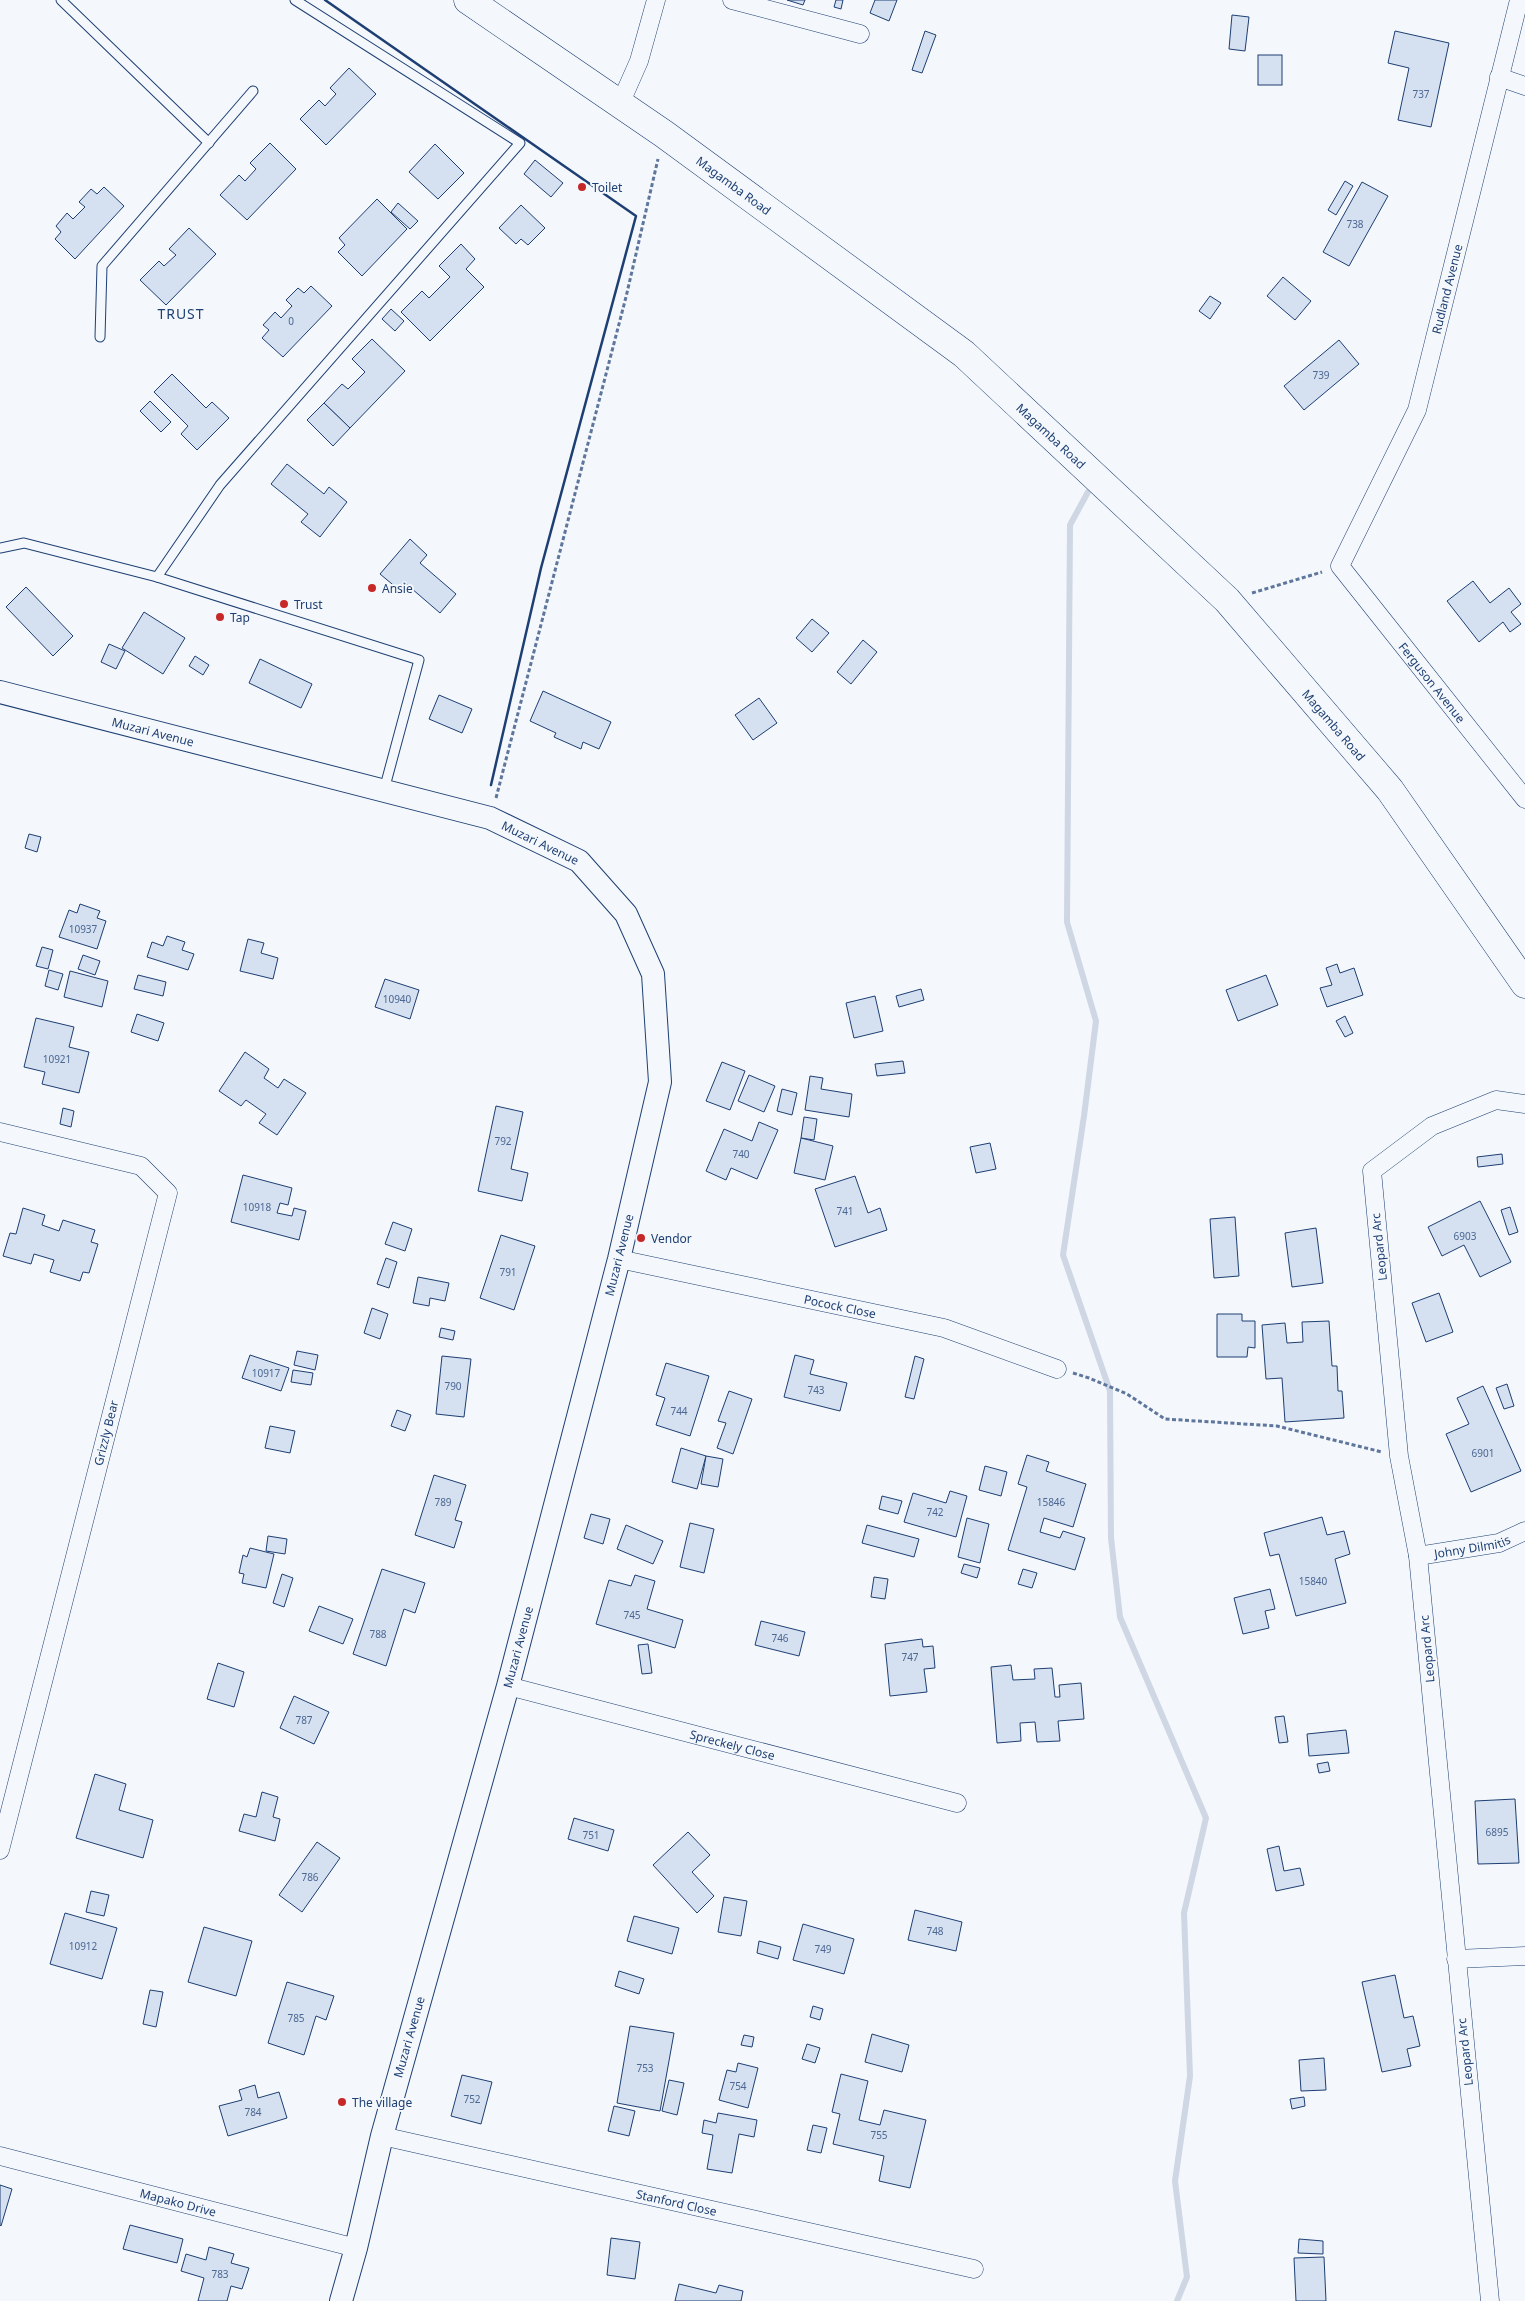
<svg xmlns="http://www.w3.org/2000/svg" width="1525" height="2301" viewBox="0 0 1525 2301" font-family="'Noto Sans',sans-serif">
	<style>
		.lines { fill: none; stroke-linecap: round; stroke-linejoin: round }
		.stream { stroke: #cfd7e4; stroke-width: 6 }
		.building { fill: #d5e0f0; stroke: #1d3f73 }
		.service-casing { stroke: #1d3f73; stroke-width: 11 }
		.minor-casing { stroke: #1d3f73; stroke-width: 19 }
		.tertiary-casing { stroke: #1d3f73; stroke-width: 24 }
		.trunk-casing { stroke: #1d3f73; stroke-width: 29 }
		.path { stroke: #5e769c; stroke-width: 3; stroke-dasharray: 4 2.5; stroke-linecap: butt }
		.service { stroke: #f4f7fb; stroke-width: 9 }
		.minor { stroke: #f4f7fb; stroke-width: 18 }
		.tertiary { stroke: #f4f7fb; stroke-width: 22 }
		.trunk { stroke: #f4f7fb; stroke-width: 28 }
		.wall { stroke: #1d3f73; stroke-width: 2.5 }
		.poi-dot { fill: #c62828; stroke: #f4f7fb; stroke-width: 2 }
		.labels { text-anchor: middle; dominant-baseline: central; stroke-width: 4; stroke-linejoin: round; paint-order: stroke }
		.number-label { font-size: 10px; fill: #4b6792 }
		.street-label { font-size: 12px; fill: #1d3f73; stroke: #f4f7fb }
		.poi-label { font-size: 12px; fill: #1d3f73; stroke: #f4f7fb; text-anchor: start }
		.neighbourhood-label { font-size: 14px; letter-spacing: 1px; fill: #1d3f73; stroke: #f4f7fb }
	</style>
	<rect width="100%" height="100%" fill="#f4f7fb"/>
	<g class="lines">
		<path class="stream" d="M1088,492L1070,525L1067,922L1096,1021L1084,1116L1063,1255L1110,1391L1111,1538L1120,1617L1206,1818L1184,1913L1190,2076L1175,2181L1187,2277L1177,2301"/>
	</g>
	<g class="building">
		<path d="M787,0H805L803,5Z"/>
		<path d="M836,0H843L841,9L834,7Z"/>
		<path d="M875,0H897L889,21L870,13Z"/>
		<path d="M1232,15L1249,17L1245,51L1229,49Z"/>
		<path d="M925,31L936,35L922,73L912,70Z"/>
		<path d="M1395,31L1449,43L1431,127L1398,120L1409,68L1388,63Z"/>
		<rect x="1258" y="55" width="24" height="30"/>
		<path d="M349,68L376,94L326,145L300,119L319,100L325,106L336,94L330,88Z"/>
		<path d="M270,143L296,169L247,220L220,195L239,175L245,181L256,169L250,163Z"/>
		<path d="M435,144L464,173L438,199L409,172Z"/>
		<path d="M535,160L563,183L551,197L524,174Z"/>
		<path d="M1345,181L1353,186L1336,215L1328,210Z"/>
		<path d="M1362,182L1388,196L1349,266L1323,252Z"/>
		<path d="M104,187L124,206L75,259L55,239L61,232L56,226L67,213L73,219L85,207L79,202L91,189L97,194Z"/>
		<path d="M377,199L407,229L362,276L338,252L345,245L339,238Z"/>
		<path d="M398,203L418,221L410,229L391,212Z"/>
		<path d="M521,205L545,228L528,245L521,239L516,244L499,228Z"/>
		<path d="M189,228L216,254L166,305L140,280L159,261L164,266L176,255L169,249Z"/>
		<path d="M461,244L475,259L466,269L484,287L430,341L401,312L422,291L429,298L450,277L439,266Z"/>
		<path d="M1283,277L1311,301L1295,320L1267,296Z"/>
		<path d="M311,286L332,306L283,357L262,338L269,330L263,325L275,312L281,318L292,306L286,300L298,288L304,293Z"/>
		<path d="M1210,296L1221,303L1210,319L1199,311Z"/>
		<path d="M391,309L404,321L395,331L382,319Z"/>
		<path d="M372,339L405,371L350,428L324,403L342,384L348,389L365,372L352,359Z"/>
		<path d="M1339,340L1359,364L1304,410L1284,386Z"/>
		<path d="M172,374L206,408L212,402L229,418L197,450L181,434L188,426L154,392Z"/>
		<path d="M150,401L171,422L161,432L140,411Z"/>
		<path d="M324,403L350,428L333,446L307,420Z"/>
		<path d="M287,464L324,494L329,487L347,502L320,537L301,522L308,514L271,484Z"/>
		<path d="M410,539L427,555L420,563L456,594L440,613L404,582L398,589L380,574Z"/>
		<path d="M1473,581L1490,603L1509,588L1521,604L1511,612L1521,624L1510,632L1503,622L1479,642L1447,601Z"/>
		<path d="M26,587L73,636L53,656L6,607Z"/>
		<path d="M144,612L185,638L163,674L122,648Z"/>
		<path d="M812,619L829,633L812,652L796,638Z"/>
		<path d="M863,640L877,652L851,684L837,672Z"/>
		<path d="M109,644L125,651L116,669L101,662Z"/>
		<path d="M195,656L209,665L203,675L189,666Z"/>
		<path d="M260,659L312,684L301,708L249,683Z"/>
		<path d="M543,691L611,722L599,749L583,742L581,749L554,737L556,733L530,721Z"/>
		<path d="M439,695L472,709L462,733L429,719Z"/>
		<path d="M759,698L777,723L753,740L735,715Z"/>
		<path d="M29,834L41,837L37,852L25,848Z"/>
		<path d="M80,904L100,911L97,918L106,921L97,949L59,937L69,910L77,913Z"/>
		<path d="M167,936L185,942L182,950L194,954L188,970L147,957L152,942L163,946Z"/>
		<path d="M248,939L264,943L261,953L278,958L273,979L240,971Z"/>
		<path d="M42,947L53,950L48,969L36,966Z"/>
		<path d="M83,955L100,961L95,975L78,969Z"/>
		<path d="M1337,964L1340,973L1354,968L1363,995L1327,1007L1320,988L1332,985L1326,968Z"/>
		<path d="M49,970L63,974L58,990L45,986Z"/>
		<path d="M70,971L108,981L102,1007L64,997Z"/>
		<path d="M138,975L166,982L163,996L134,989Z"/>
		<path d="M1266,975L1278,1005L1238,1021L1226,990Z"/>
		<path d="M385,979L419,990L410,1019L375,1007Z"/>
		<path d="M921,989L924,1000L899,1007L896,996Z"/>
		<path d="M875,996L883,1031L854,1038L846,1003Z"/>
		<path d="M137,1014L164,1023L158,1041L131,1032Z"/>
		<path d="M1345,1016L1353,1033L1345,1037L1336,1021Z"/>
		<path d="M36,1018L74,1027L69,1047L89,1052L79,1093L42,1084L45,1072L24,1067Z"/>
		<path d="M245,1052L269,1069L264,1078L278,1088L284,1079L306,1093L277,1135L259,1123L266,1114L246,1100L241,1106L219,1091Z"/>
		<path d="M903,1061L905,1073L877,1076L875,1064Z"/>
		<path d="M722,1062L745,1071L730,1110L706,1101Z"/>
		<path d="M749,1075L775,1086L764,1112L738,1101Z"/>
		<path d="M810,1076L823,1078L821,1089L852,1094L849,1117L805,1110Z"/>
		<path d="M782,1089L797,1093L792,1115L777,1111Z"/>
		<path d="M496,1106L523,1112L511,1169L528,1173L522,1201L478,1191Z"/>
		<path d="M63,1108L74,1111L71,1127L60,1124Z"/>
		<path d="M804,1117L817,1119L814,1140L801,1138Z"/>
		<path d="M759,1122L778,1130L757,1179L731,1168L726,1180L706,1171L724,1129L752,1141Z"/>
		<path d="M801,1138L833,1146L825,1180L794,1173Z"/>
		<path d="M990,1143L996,1169L976,1173L970,1147Z"/>
		<path d="M1502,1154L1503,1164L1478,1167L1477,1157Z"/>
		<path d="M243,1175L292,1188L288,1205L280,1203L277,1213L292,1216L294,1208L306,1211L299,1240L231,1222Z"/>
		<path d="M855,1176L868,1213L880,1208L887,1230L835,1247L815,1189Z"/>
		<path d="M1480,1201L1511,1262L1480,1277L1464,1245L1442,1256L1428,1227Z"/>
		<path d="M1510,1207L1518,1232L1509,1235L1501,1210Z"/>
		<path d="M23,1208L45,1215L42,1225L59,1231L63,1220L95,1230L91,1242L98,1244L89,1273L83,1272L80,1281L50,1272L54,1260L34,1254L31,1264L3,1256L10,1233L16,1234Z"/>
		<path d="M1235,1217L1239,1276L1214,1278L1210,1219Z"/>
		<path d="M393,1222L412,1229L405,1251L385,1244Z"/>
		<path d="M1316,1228L1323,1283L1292,1287L1285,1233Z"/>
		<path d="M501,1235L535,1246L514,1310L480,1298Z"/>
		<path d="M386,1258L397,1262L389,1288L377,1284Z"/>
		<path d="M418,1277L449,1283L445,1301L430,1298L429,1306L413,1303Z"/>
		<path d="M1439,1293L1453,1332L1426,1342L1412,1303Z"/>
		<path d="M372,1308L388,1314L380,1339L364,1333Z"/>
		<path d="M1217,1314H1242V1321H1255V1348L1248,1347L1247,1357H1217Z"/>
		<path d="M1329,1321L1332,1366H1337L1338,1391H1342L1344,1418L1285,1422L1282,1378L1266,1379L1262,1325L1285,1323L1287,1343L1303,1342L1302,1322Z"/>
		<path d="M441,1328L455,1331L453,1340L439,1337Z"/>
		<path d="M297,1351L318,1355L315,1370L294,1365Z"/>
		<path d="M250,1355L289,1368L281,1391L242,1378Z"/>
		<path d="M795,1355L814,1360L810,1374L847,1383L840,1411L784,1397Z"/>
		<path d="M442,1356L471,1359L464,1417L436,1414Z"/>
		<path d="M915,1356L924,1359L914,1399L905,1397Z"/>
		<path d="M666,1363L709,1376L690,1436L656,1425L665,1398L656,1395Z"/>
		<path d="M293,1370L313,1373L311,1385L291,1382Z"/>
		<path d="M1507,1384L1514,1406L1504,1409L1496,1388Z"/>
		<path d="M1483,1386L1521,1471L1471,1492L1446,1434L1469,1424L1457,1398Z"/>
		<path d="M729,1391L752,1399L733,1454L717,1448L726,1423L718,1421Z"/>
		<path d="M397,1410L411,1415L405,1431L391,1426Z"/>
		<path d="M270,1426L295,1431L290,1453L265,1448Z"/>
		<path d="M681,1448L706,1456L697,1489L672,1482Z"/>
		<path d="M1027,1455L1049,1462L1046,1471L1086,1484L1073,1527L1044,1518L1040,1532L1060,1538L1063,1531L1085,1538L1075,1570L1008,1550L1027,1487L1018,1484Z"/>
		<path d="M706,1456L723,1459L718,1487L701,1484Z"/>
		<path d="M985,1466L1007,1472L1001,1496L979,1490Z"/>
		<path d="M434,1475L466,1485L455,1520L462,1522L454,1548L415,1535Z"/>
		<path d="M950,1491L967,1496L956,1537L904,1522L913,1493L946,1503Z"/>
		<path d="M882,1496L902,1501L898,1514L879,1509Z"/>
		<path d="M591,1514L610,1519L603,1544L584,1538Z"/>
		<path d="M1322,1517L1327,1535L1344,1531L1350,1554L1335,1559L1346,1603L1296,1616L1279,1554L1270,1556L1264,1533Z"/>
		<path d="M967,1518L989,1524L980,1563L958,1557Z"/>
		<path d="M690,1523L714,1529L704,1573L680,1567Z"/>
		<path d="M626,1525L663,1541L653,1564L617,1549Z"/>
		<path d="M867,1525L919,1539L914,1557L862,1543Z"/>
		<path d="M268,1536L287,1539L285,1554L266,1551Z"/>
		<path d="M250,1548L274,1554L266,1588L242,1583L244,1574L239,1573L243,1555L247,1557Z"/>
		<path d="M964,1564L980,1568L977,1578L961,1573Z"/>
		<path d="M382,1569L425,1583L415,1613L404,1609L386,1666L353,1654Z"/>
		<path d="M1023,1569L1037,1573L1032,1588L1018,1584Z"/>
		<path d="M282,1574L293,1578L284,1607L273,1603Z"/>
		<path d="M635,1575L655,1581L647,1609L683,1620L675,1648L596,1624L609,1580L631,1586Z"/>
		<path d="M874,1577L888,1579L885,1599L871,1597Z"/>
		<path d="M1270,1589L1275,1609L1265,1611L1269,1628L1243,1634L1234,1598Z"/>
		<path d="M319,1606L353,1619L343,1644L309,1631Z"/>
		<path d="M761,1621L805,1632L799,1656L755,1645Z"/>
		<path d="M922,1639L923,1647L933,1646L935,1668L924,1669L927,1692L890,1696L885,1644Z"/>
		<path d="M648,1644L652,1673L642,1674L638,1645Z"/>
		<path d="M218,1663L244,1672L234,1707L207,1699Z"/>
		<path d="M1011,1665L1013,1680L1035,1679L1034,1669L1052,1668L1055,1697H1060L1059,1685L1081,1683L1084,1719L1058,1721L1060,1741L1037,1742L1035,1722L1020,1723L1021,1741L997,1743L991,1667Z"/>
		<path d="M294,1696L329,1712L314,1744L280,1728Z"/>
		<path d="M1284,1716L1288,1742L1279,1743L1275,1717Z"/>
		<path d="M1346,1730L1349,1753L1309,1756L1307,1734Z"/>
		<path d="M1328,1762L1330,1771L1319,1773L1317,1764Z"/>
		<path d="M95,1774L126,1784L119,1810L153,1820L143,1858L76,1838Z"/>
		<path d="M262,1792L278,1797L273,1817L280,1819L275,1841L239,1831L244,1814L256,1817Z"/>
		<path d="M1515,1799L1519,1863L1478,1864L1475,1801Z"/>
		<path d="M574,1818L614,1830L608,1851L568,1839Z"/>
		<path d="M688,1832L710,1855L692,1872L714,1896L697,1913L653,1865Z"/>
		<path d="M317,1842L340,1858L302,1912L279,1895Z"/>
		<path d="M1279,1846L1284,1871L1300,1868L1304,1885L1276,1891L1267,1849Z"/>
		<path d="M91,1891L109,1895L104,1916L86,1912Z"/>
		<path d="M724,1897L747,1901L741,1936L718,1932Z"/>
		<path d="M915,1910L962,1922L956,1951L908,1940Z"/>
		<path d="M65,1913L117,1928L102,1979L50,1964Z"/>
		<path d="M634,1916L679,1928L672,1954L627,1941Z"/>
		<path d="M803,1924L854,1939L844,1974L793,1960Z"/>
		<path d="M204,1927L252,1941L236,1996L188,1982Z"/>
		<path d="M759,1941L781,1947L778,1959L757,1953Z"/>
		<path d="M619,1971L644,1979L639,1994L615,1986Z"/>
		<path d="M1395,1975L1404,2018L1413,2016L1420,2046L1407,2049L1411,2066L1382,2072L1362,1982Z"/>
		<path d="M287,1982L334,1996L326,2020L316,2016L304,2055L268,2043Z"/>
		<path d="M150,1990L163,1992L156,2027L143,2024Z"/>
		<path d="M813,2006L823,2009L820,2020L810,2017Z"/>
		<path d="M630,2026L674,2033L660,2111L617,2103Z"/>
		<path d="M872,2034L909,2045L902,2072L865,2062Z"/>
		<path d="M744,2035L754,2037L752,2047L741,2045Z"/>
		<path d="M807,2044L820,2048L815,2063L802,2059Z"/>
		<path d="M1324,2058L1326,2090L1301,2091L1299,2060Z"/>
		<path d="M738,2063L758,2068L748,2108L719,2100L727,2070L736,2072Z"/>
		<path d="M841,2074L868,2081L859,2120L880,2125L884,2110L926,2120L910,2188L879,2181L884,2156L833,2144L840,2114L832,2112Z"/>
		<path d="M462,2075L492,2082L481,2124L451,2116Z"/>
		<path d="M669,2080L684,2083L677,2115L662,2111Z"/>
		<path d="M255,2085L258,2098L279,2092L287,2118L228,2136L219,2106L242,2100L239,2090Z"/>
		<path d="M1304,2097L1305,2106L1292,2109L1290,2099Z"/>
		<path d="M614,2106L635,2111L629,2136L608,2131Z"/>
		<path d="M718,2113L757,2120L754,2137L739,2134L732,2173L707,2169L713,2135L702,2133L704,2120L716,2123Z"/>
		<path d="M813,2125L827,2128L821,2153L807,2150Z"/>
		<path d="M0,2185L12,2189L1,2226L0,2225Z"/>
		<path d="M130,2225L183,2239L177,2263L123,2249Z"/>
		<path d="M611,2238L640,2242L635,2279L607,2275Z"/>
		<path d="M1299,2239L1323,2241V2254L1298,2253Z"/>
		<path d="M209,2247L234,2254L231,2263L249,2268L242,2289L231,2286L227,2301H198L204,2278L181,2271L186,2254L206,2260Z"/>
		<path d="M1324,2257L1326,2301H1296L1294,2258Z"/>
		<path d="M679,2284L716,2293L719,2285L743,2291L741,2301H675Z"/>
	</g>
	<g class="lines">
		<g class="service-casing">
			<g id="service">
				<path d="M61,0L209,143"/>
				<path d="M100,337L102,266L253,91"/>
				<path d="M0,548L24,543L157,577L419,660L384,790"/>
				<path d="M157,577L220,485L520,143L295,0"/>
			</g>
		</g>
		<g class="minor-casing">
			<g id="minor">
				<path d="M732,0L860,34"/>
				<path id="s1" d="M1519,0L1417,410L1340,566L1525,799"/>
				<path d="M1499,77L1525,86"/>
				<path d="M620,104L639,61L656,0"/>
				<path d="M0,1132L141,1166L168,1193L0,1850"/>
				<path id="s2" d="M619,1259L944,1328L1057,1369"/>
				<path id="s3" d="M1418,1556L1499,1543L1525,1531"/>
				<path id="s4" d="M508,1686L957,1803"/>
				<path d="M1456,1959L1525,1956"/>
				<path id="s5" d="M382,2136L974,2269"/>
				<path id="s6" d="M0,2156L356,2248"/>
				<path d="M1490,2301L1418,1556L1399,1456L1372,1171L1432,1126L1496,1100L1525,1104"/>
			</g>
		</g>
		<g class="tertiary-casing">
			<g id="tertiary">
				<path id="s7" d="M0,692L490,818L579,861L626,914L653,974L660,1082L619,1259L508,1686L382,2136L356,2248L341,2301"/>
			</g>
		</g>
		<g class="trunk-casing">
			<g id="trunk">
				<path id="s8" d="M468,0L664,134L964,354L1227,600L1390,790L1525,984"/>
			</g>
		</g>
		<g class="path">
			<path d="M1252,593L1322,572"/>
			<path d="M496,798L626,297L658,159"/>
			<path d="M1073,1373L1089,1378L1127,1394L1165,1419L1277,1426L1382,1452"/>
		</g>
		<use href="#service" class="service"/>
		<use href="#minor" class="minor"/>
		<use href="#tertiary" class="tertiary"/>
		<use href="#trunk" class="trunk"/>
		<path class="wall" d="M325,0L636,216L541,568L491,785"/>
	</g>
	<g class="poi-dot">
		<circle cx="582" cy="187" r="5"/>
		<circle cx="372" cy="588" r="5"/>
		<circle cx="284" cy="604" r="5"/>
		<circle cx="220" cy="617" r="5"/>
		<circle cx="641" cy="1238" r="5"/>
		<circle cx="342" cy="2102" r="5"/>
	</g>
	<g class="labels">
		<g class="number-label">
			<text x="1421" y="94">737</text>
			<text x="1355" y="224">738</text>
			<text x="291" y="321">0</text>
			<text x="1321" y="375">739</text>
			<text x="83" y="929">10937</text>
			<text x="397" y="999">10940</text>
			<text x="57" y="1059">10921</text>
			<text x="503" y="1141">792</text>
			<text x="741" y="1154">740</text>
			<text x="257" y="1207">10918</text>
			<text x="845" y="1211">741</text>
			<text x="1465" y="1236">6903</text>
			<text x="508" y="1272">791</text>
			<text x="266" y="1373">10917</text>
			<text x="453" y="1386">790</text>
			<text x="816" y="1390">743</text>
			<text x="679" y="1411">744</text>
			<text x="1483" y="1453">6901</text>
			<text x="443" y="1502">789</text>
			<text x="1051" y="1502">15846</text>
			<text x="935" y="1512">742</text>
			<text x="1313" y="1581">15840</text>
			<text x="632" y="1615">745</text>
			<text x="378" y="1634">788</text>
			<text x="780" y="1638">746</text>
			<text x="910" y="1657">747</text>
			<text x="304" y="1720">787</text>
			<text x="1497" y="1832">6895</text>
			<text x="591" y="1835">751</text>
			<text x="310" y="1877">786</text>
			<text x="935" y="1931">748</text>
			<text x="83" y="1946">10912</text>
			<text x="823" y="1949">749</text>
			<text x="296" y="2018">785</text>
			<text x="645" y="2068">753</text>
			<text x="738" y="2086">754</text>
			<text x="472" y="2099">752</text>
			<text x="253" y="2112">784</text>
			<text x="879" y="2135">755</text>
			<text x="220" y="2274">783</text>
		</g>
		<g class="street-label">
			<text stroke="none"><textPath href="#s8" startOffset="324">Magamba Road</textPath></text>
			<text transform="translate(1447 289) rotate(-76)">Rudland Avenue</text>
			<text stroke="none"><textPath href="#s8" startOffset="729">Magamba Road</textPath></text>
			<text stroke="none"><textPath href="#s1" startOffset="745">Ferguson Avenue</textPath></text>
			<text stroke="none"><textPath href="#s8" startOffset="1134">Magamba Road</textPath></text>
			<text stroke="none"><textPath href="#s7" startOffset="158">Muzari Avenue</textPath></text>
			<text stroke="none"><textPath href="#s7" startOffset="562">Muzari Avenue</textPath></text>
			<text transform="translate(1379 1247) rotate(-96)">Leopard Arc</text>
			<text transform="translate(619 1255) rotate(-76)">Muzari Avenue</text>
			<text stroke="none"><textPath href="#s2" startOffset="226">Pocock Close</textPath></text>
			<text transform="translate(106 1433) rotate(-76)">Grizzly Bear</text>
			<text stroke="none"><textPath href="#s3" startOffset="55">Johny Dilmitis</textPath></text>
			<text transform="translate(518 1647) rotate(-75)">Muzari Avenue</text>
			<text transform="translate(1427 1649) rotate(-95)">Leopard Arc</text>
			<text stroke="none"><textPath href="#s4" startOffset="232">Spreckely Close</textPath></text>
			<text transform="translate(409 2037) rotate(-74)">Muzari Avenue</text>
			<text transform="translate(1465 2052) rotate(-96)">Leopard Arc</text>
			<text stroke="none"><textPath href="#s6" startOffset="184">Mapako Drive</textPath></text>
			<text stroke="none"><textPath href="#s5" startOffset="302">Stanford Close</textPath></text>
		</g>
		<g class="poi-label">
			<text x="592" y="187">Toilet</text>
			<text x="382" y="588">Ansie</text>
			<text x="294" y="604">Trust</text>
			<text x="230" y="617">Tap</text>
			<text x="651" y="1238">Vendor</text>
			<text x="352" y="2102">The village</text>
		</g>
		<g class="neighbourhood-label">
			<text x="181" y="313">TRUST</text>
		</g>
	</g>
</svg>
